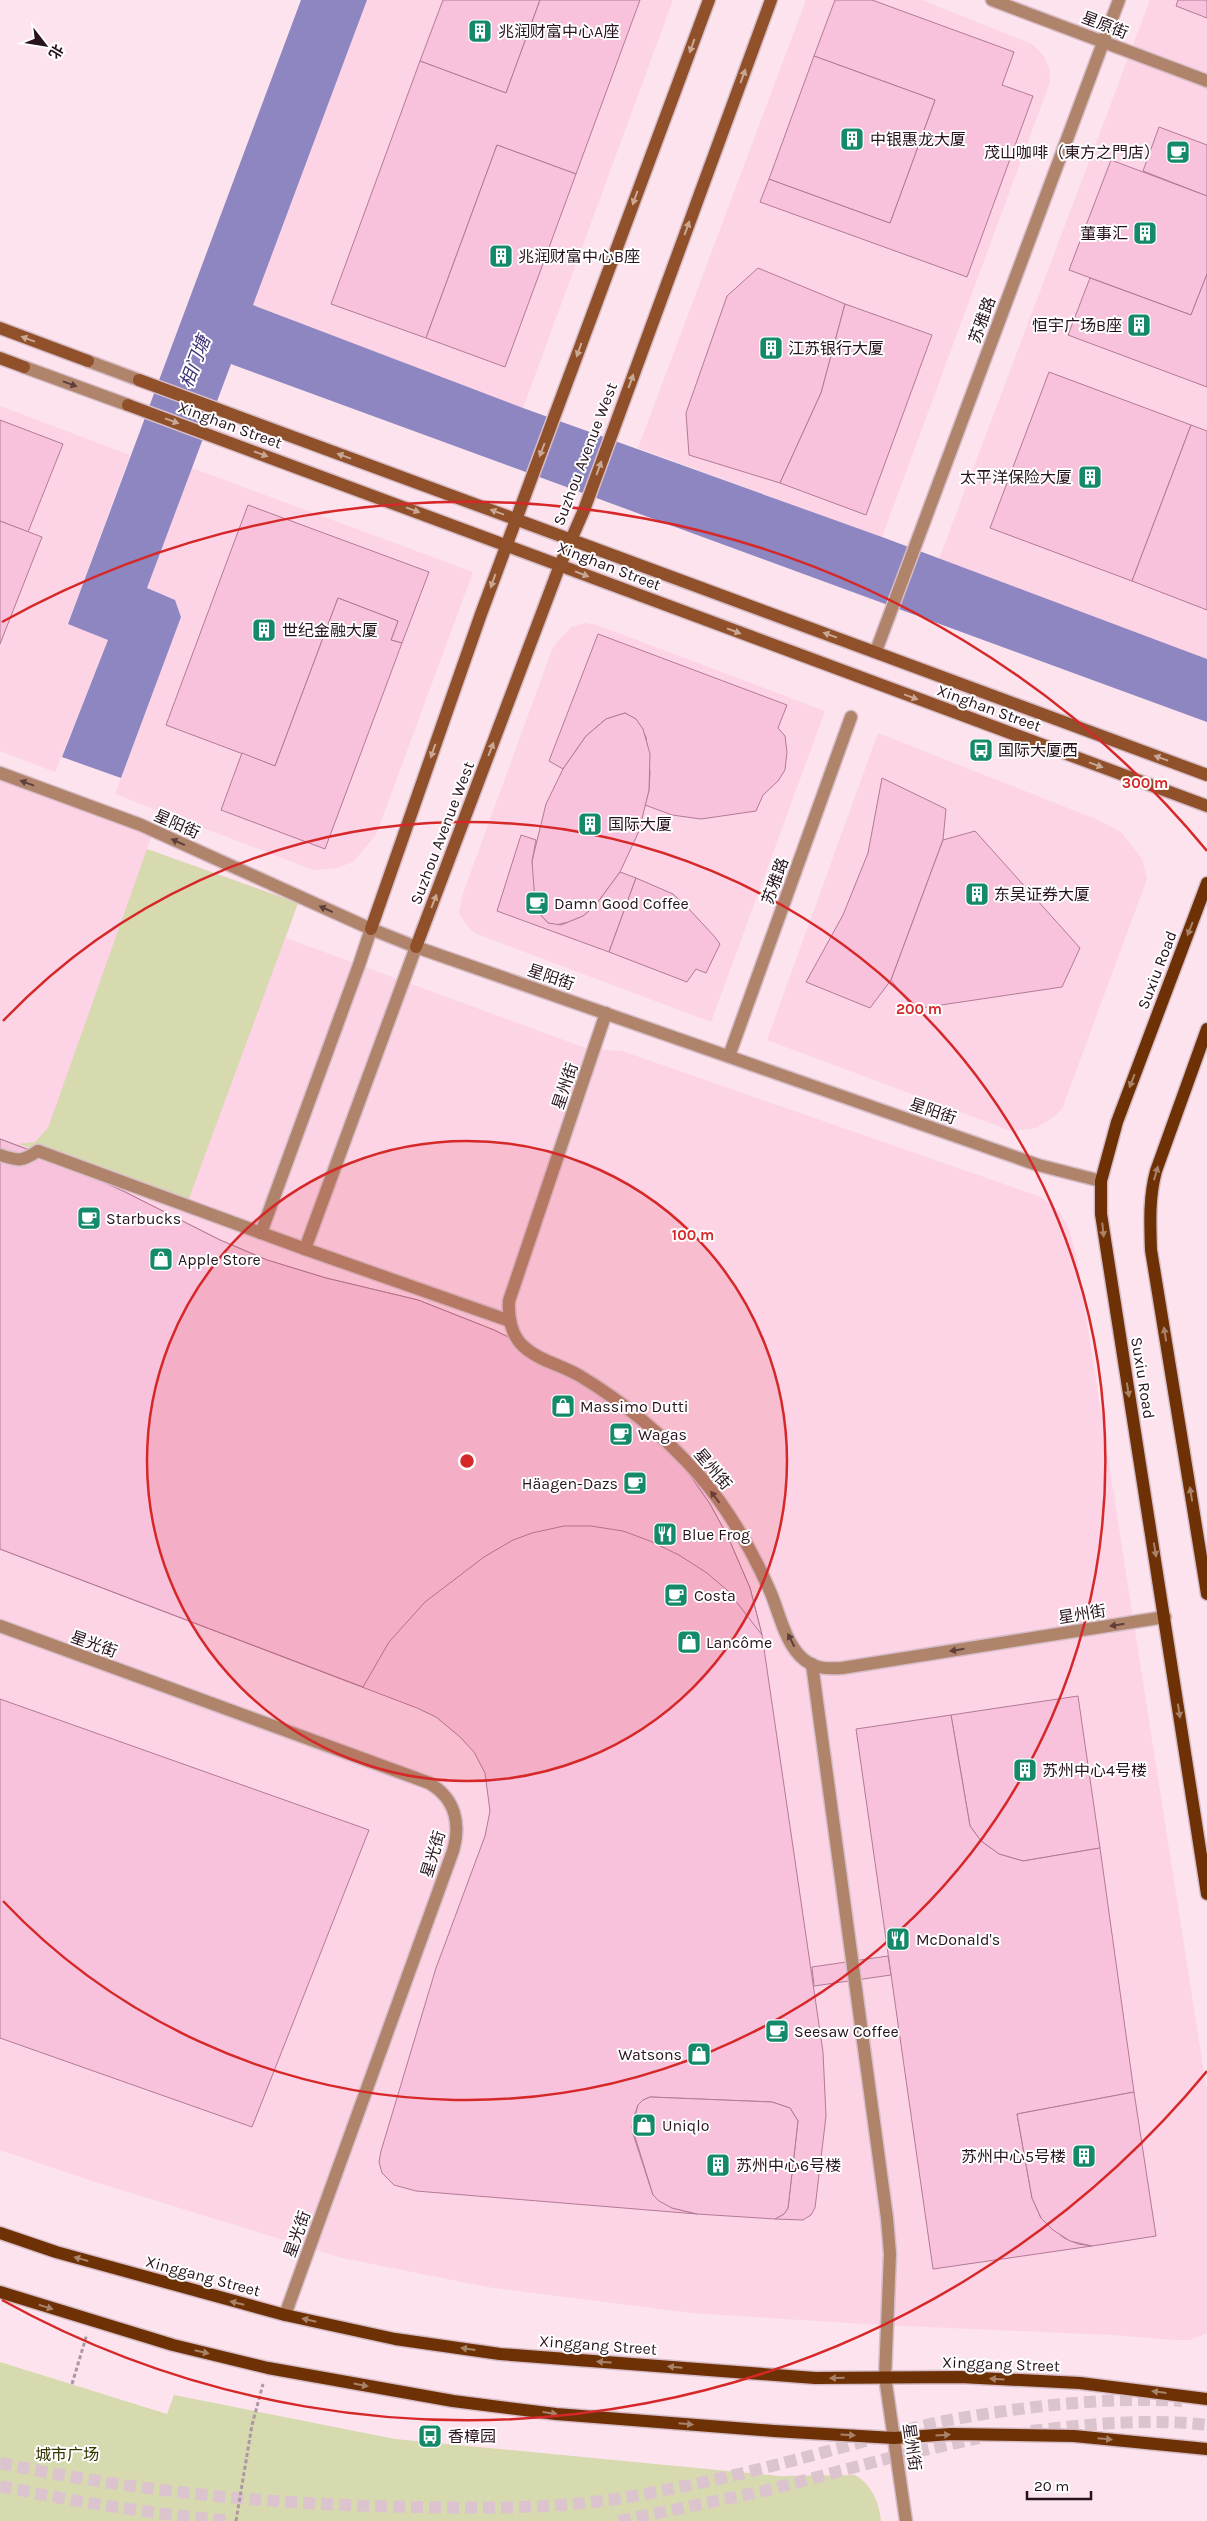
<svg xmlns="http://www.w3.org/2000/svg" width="1207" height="2521" viewBox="0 0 1207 2521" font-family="Karla,'Noto Sans SC',sans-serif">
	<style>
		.built { fill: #fdd3e6 }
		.green { fill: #d7d9af }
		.water { fill: #8d86c1 }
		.building { fill: #f9c2dc; stroke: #b27a95 }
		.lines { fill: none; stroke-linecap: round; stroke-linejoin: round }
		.primary-tunnel { stroke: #dcc4cf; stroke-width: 12; stroke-dasharray: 12 6; stroke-linecap: butt }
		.pedestrian-casing { stroke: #d6bdc8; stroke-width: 15 }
		.tertiary-casing { stroke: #d6bdc8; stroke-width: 15 }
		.secondary-casing { stroke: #d6bdc8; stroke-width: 15 }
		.primary-casing { stroke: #d6bdc8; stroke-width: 15 }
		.path { stroke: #af97a2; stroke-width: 3; stroke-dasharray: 4 2.5; stroke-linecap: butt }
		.pedestrian { stroke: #b0836b; stroke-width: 12 }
		.tertiary { stroke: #b0836b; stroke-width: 12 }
		.secondary { stroke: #90502a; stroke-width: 12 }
		.primary { stroke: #6e3105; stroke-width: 12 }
		.oneway { fill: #c8a894 }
		.oneway2 { fill: #5e3f3c }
		.oneway3 { fill: #a88369 }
		.ring { fill: none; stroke: #d62828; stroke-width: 2.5 }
		.labels { text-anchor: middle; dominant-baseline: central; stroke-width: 4; stroke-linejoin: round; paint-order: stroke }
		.street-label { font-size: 16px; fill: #27121d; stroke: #fff }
		.poi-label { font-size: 16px; fill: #27121d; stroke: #fff; text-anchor: start }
		.park-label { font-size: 16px; fill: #363500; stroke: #fff }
		.water-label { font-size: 18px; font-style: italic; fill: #403179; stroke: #fff }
		.centre { fill: #d62828; stroke: #fff; stroke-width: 2.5 }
		.ring-label { font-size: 15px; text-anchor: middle; font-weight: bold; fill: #d62828; stroke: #fff; stroke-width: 4; stroke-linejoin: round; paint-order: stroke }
	</style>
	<rect width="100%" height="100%" fill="#fce3ee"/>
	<g class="built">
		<path d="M367,0H673L523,408L253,305Z"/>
		<path d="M806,0H922L1032,44L1043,55L1049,67L1050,82L882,537L638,448Z"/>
		<path d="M1150,0H1207V659L939,559Z"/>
		<path d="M0,406L130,455L68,623L108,640L55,772L0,751Z"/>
		<path d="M192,468L473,572L376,835L353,862L336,868L313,870L115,794L181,617L175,600L147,588Z"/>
		<path d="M584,623L597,625L825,711L711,1022L477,934L468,927L459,913L462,896L553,647L571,627Z"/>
		<path d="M878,733L1098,820L1121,832L1142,859L1147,879L1062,1109L1051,1119L1036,1128L1011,1131L767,1040Z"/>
		<path d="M0,772L154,829L147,849L298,903L286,938L588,1049L622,1051L1041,1197L1059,1211L1069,1230L1077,1259L1207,2092V2333L1190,2340H1174L1112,2335L881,2325L692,2313L487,2287L342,2258L92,2181L0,2150Z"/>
	</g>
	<g class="green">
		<path d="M147,849L298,903L188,1201L18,1144L35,1142L48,1128Z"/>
		<path d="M0,2362L167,2414L174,2395L395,2439L780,2476L855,2475C872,2485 879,2502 881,2521H0Z"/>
	</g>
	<path class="water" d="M301,0H367L253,305L523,408L882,537L1207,659V722L231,364L147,588L175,600L181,617L121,778L62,757L108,640L68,624Z"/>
	<g class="building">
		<path d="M443,0H540L506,93L420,61Z"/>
		<path d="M540,0H640L576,174L497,145L426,338L331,304L420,61L506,93Z"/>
		<path d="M835,0H872L1014,52L1002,85L1033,96L967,277L760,202L769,179L890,223L935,100L814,56Z"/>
		<path d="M1178,0H1207V18L1176,6Z"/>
		<path d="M814,56L935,100L890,223L769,179Z"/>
		<path d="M1159,127L1207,145V196L1143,171Z"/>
		<path d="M497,145L576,174L505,367L426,338Z"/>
		<path d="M1111,160L1207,196V274L1191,315L1069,270Z"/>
		<path d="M758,268L845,304L821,393L780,483L689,455L686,413L727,296Z"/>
		<path d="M1207,274V387L1068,335L1090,278L1191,315Z"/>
		<path d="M845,304L932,335L866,515L780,483L821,393Z"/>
		<path d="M1049,372L1191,425L1132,581L990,528Z"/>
		<path d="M0,420L63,444L28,532L0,521Z"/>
		<path d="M1191,425L1207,431V610L1132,581Z"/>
		<path d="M248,505L429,572L402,643L391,640L398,621L338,598L275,766L166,725Z"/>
		<path d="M0,521L42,537L0,644Z"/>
		<path d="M338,598L398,621L391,640L402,643L325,849L221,810L242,753L275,766Z"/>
		<path d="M598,634L787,705L778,728L785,736L787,752L785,770L778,781L763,795L756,811L701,819L672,815L645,805L649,790L650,773L646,737L636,719L625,713L606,719L586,736L563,769L549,761Z"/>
		<path d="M625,713L636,719L643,729L650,754L649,790L639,831L620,872L595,906L583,916L569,922L555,925L548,923L537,911L532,886V861L546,804L563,769L586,736L606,719Z"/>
		<path d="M882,778L946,809L943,840L891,980L870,1008L806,982L843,915L868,853Z"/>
		<path d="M975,831L1080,948L1062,987L914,1009L891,980L943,840Z"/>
		<path d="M521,835L536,840L532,861L535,902L537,911L548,923L561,925L583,916L595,906L620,872L636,878L609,952L497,911Z"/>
		<path d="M636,878L673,894L688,908L714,936L720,944L706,973L696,969L687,982L609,952Z"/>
		<path d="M0,1139L53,1159L125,1192L220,1240L267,1260L326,1278L418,1300L494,1330L580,1373L680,1461L710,1504L728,1537L750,1588L762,1635L823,2052L826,2116L815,2208L811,2215L803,2220L775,2219L784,2214L788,2208L798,2121L790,2108L772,2102L650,2097L643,2100L638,2105L633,2119V2134L653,2195L672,2208L697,2214L416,2191L394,2185L382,2173L379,2162L381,2151L436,1968L485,1836L490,1811L485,1773L474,1752L460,1737L436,1717L417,1708L0,1549Z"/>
		<path d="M0,1139L53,1159L125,1192L220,1240L267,1260L326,1278L418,1300L494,1330L580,1373L680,1461L710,1504L728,1537L750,1588L762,1635L728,1591L707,1573L679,1555L650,1541L623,1531L591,1526H564L532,1533L513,1540L484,1557L425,1602L389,1642L363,1687L0,1549Z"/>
		<path d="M1078,1696L1100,1848L1023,1861L999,1854L981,1841L970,1826L951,1715Z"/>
		<path d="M0,1699L369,1830L252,2127L0,2038Z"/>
		<path d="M951,1715L970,1826L981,1841L999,1854L1023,1861L1100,1848L1134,2092L1017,2114L1032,2198L1041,2218L1064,2238L1078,2244L1092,2246L933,2269L856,1729Z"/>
		<path d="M888,1956L891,1975L814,1986L812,1967Z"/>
		<path d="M1134,2092L1156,2236L1092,2246L1070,2241L1053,2230L1041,2218L1037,2209L1032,2198L1017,2114Z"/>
		<path d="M650,2097L772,2102L790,2108L798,2121L788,2208L784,2214L775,2219L697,2214L672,2208L659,2201L653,2195L632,2127L638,2105L643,2100Z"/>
	</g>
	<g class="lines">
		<g class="primary-tunnel">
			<path d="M1031,2431C1089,2424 1149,2418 1207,2425"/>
			<path d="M0,2463C138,2492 277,2505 418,2507C486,2508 554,2509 622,2498C693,2486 763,2469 832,2450C877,2438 922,2424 967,2417C1037,2405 1111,2397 1182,2401"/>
			<path d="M0,2486C77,2502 153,2514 231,2521"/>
			<path d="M619,2521L764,2491L893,2457L979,2438"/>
		</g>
		<g class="pedestrian-casing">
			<g id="pedestrian">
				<path d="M729,1056L851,717"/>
				<path d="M38,1151L305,1249L510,1321"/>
				<path d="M261,1233L359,965L371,929"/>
				<path d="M305,1249L416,947"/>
				<path d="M812,1664L887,2218L890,2254L885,2377"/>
			</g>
		</g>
		<g class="tertiary-casing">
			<g id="tertiary">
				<path d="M992,0L1207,81"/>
				<path d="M88,361L139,380"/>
				<path d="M24,367L128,405"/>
				<path d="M876,651L1119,0"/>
				<path d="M0,773L141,825L371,929L416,947L1038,1165L1101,1181"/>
				<path d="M606,1013L509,1301C508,1316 511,1335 523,1346C539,1361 562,1365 580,1376C625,1403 664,1436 699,1475C728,1509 752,1550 770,1591C779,1612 784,1639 800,1656C813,1669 826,1669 842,1668L1165,1617"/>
				<path d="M0,1155C19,1161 21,1162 38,1151"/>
				<path d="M0,1626L429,1783C455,1798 461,1823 453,1851L285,2315"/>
				<path d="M885,2377L906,2521"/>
			</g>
		</g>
		<g class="secondary-casing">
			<g id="secondary">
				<path d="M0,328L88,361"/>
				<path d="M0,358L24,367"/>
				<path d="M139,380L1207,775"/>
				<path d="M128,405L1207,806"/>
				<path d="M371,929L481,614L709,0"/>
				<path d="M416,947L560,565L584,510L771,0"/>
			</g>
		</g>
		<g class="primary-casing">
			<g id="primary">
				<path d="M1207,883L1117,1122L1101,1181V1214L1207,1894"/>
				<path d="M1207,1029L1156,1171C1149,1197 1150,1222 1151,1250L1207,1594"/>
				<path d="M0,2233L56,2252L285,2315L395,2339L500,2354L815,2378L960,2377L1080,2383L1207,2399"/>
				<path d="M0,2292L173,2345L268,2368L453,2401L556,2414L774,2431L894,2438L951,2434L1074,2436L1207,2449"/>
			</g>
		</g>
		<g class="path">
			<path d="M72,2384L87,2334"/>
			<path d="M236,2521L252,2425L263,2384"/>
		</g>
		<use href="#pedestrian" class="pedestrian"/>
		<use href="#tertiary" class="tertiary"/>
		<use href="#secondary" class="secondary"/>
		<use href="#primary" class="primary"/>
	</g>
	<defs><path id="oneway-solid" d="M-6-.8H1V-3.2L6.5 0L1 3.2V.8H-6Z" transform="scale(1.25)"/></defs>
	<g class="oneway">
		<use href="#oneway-solid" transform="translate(692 46) rotate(110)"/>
		<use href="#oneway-solid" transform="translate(743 76) rotate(-70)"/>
		<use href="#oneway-solid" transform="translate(635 198) rotate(110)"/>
		<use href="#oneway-solid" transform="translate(687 228) rotate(-70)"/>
		<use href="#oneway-solid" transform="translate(28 339) rotate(-160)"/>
		<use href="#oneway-solid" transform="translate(579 350) rotate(110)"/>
		<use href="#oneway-solid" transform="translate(631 381) rotate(-70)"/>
		<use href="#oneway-solid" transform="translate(172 421) rotate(20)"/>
		<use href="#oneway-solid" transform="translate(542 450) rotate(111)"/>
		<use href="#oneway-solid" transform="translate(261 454) rotate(20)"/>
		<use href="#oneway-solid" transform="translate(344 456) rotate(-160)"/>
		<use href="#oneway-solid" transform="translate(599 468) rotate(-70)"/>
		<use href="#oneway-solid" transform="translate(413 510) rotate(20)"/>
		<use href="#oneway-solid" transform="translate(497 512) rotate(-160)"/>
		<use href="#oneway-solid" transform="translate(582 574) rotate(21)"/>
		<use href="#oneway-solid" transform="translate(493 581) rotate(110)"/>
		<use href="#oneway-solid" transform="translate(734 631) rotate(21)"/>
		<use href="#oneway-solid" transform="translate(830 635) rotate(-160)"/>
		<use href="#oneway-solid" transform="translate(911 697) rotate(20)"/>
		<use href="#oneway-solid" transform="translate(491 749) rotate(-69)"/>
		<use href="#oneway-solid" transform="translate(433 751) rotate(109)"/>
		<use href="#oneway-solid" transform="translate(1161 758) rotate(-160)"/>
		<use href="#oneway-solid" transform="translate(1096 765) rotate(20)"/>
		<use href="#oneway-solid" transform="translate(434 901) rotate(-69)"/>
	</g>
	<g class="oneway2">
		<use href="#oneway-solid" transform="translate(70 384) rotate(20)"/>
		<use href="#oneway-solid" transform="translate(27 783) rotate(-160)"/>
		<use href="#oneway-solid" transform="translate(178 842) rotate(-156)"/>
		<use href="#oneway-solid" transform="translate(326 909) rotate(-156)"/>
		<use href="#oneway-solid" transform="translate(715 1497) rotate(-127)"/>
		<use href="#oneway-solid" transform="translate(1117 1625) rotate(171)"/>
		<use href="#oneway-solid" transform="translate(791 1640) rotate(-117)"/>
		<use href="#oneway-solid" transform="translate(957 1650) rotate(171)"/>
	</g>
	<g class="oneway3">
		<use href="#oneway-solid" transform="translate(1190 929) rotate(111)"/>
		<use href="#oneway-solid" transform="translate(1132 1081) rotate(111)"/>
		<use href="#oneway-solid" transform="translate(1156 1173) rotate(-74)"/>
		<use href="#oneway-solid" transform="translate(1103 1230) rotate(84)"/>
		<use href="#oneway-solid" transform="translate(1165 1334) rotate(-99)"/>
		<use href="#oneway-solid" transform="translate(1128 1390) rotate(81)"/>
		<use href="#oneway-solid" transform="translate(1191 1494) rotate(-99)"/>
		<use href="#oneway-solid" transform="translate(1155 1550) rotate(81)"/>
		<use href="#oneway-solid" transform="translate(1179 1711) rotate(81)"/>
		<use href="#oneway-solid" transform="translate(81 2259) rotate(-164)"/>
		<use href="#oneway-solid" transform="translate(237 2303) rotate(-166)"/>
		<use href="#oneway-solid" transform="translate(46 2307) rotate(17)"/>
		<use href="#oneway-solid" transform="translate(309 2320) rotate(-167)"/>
		<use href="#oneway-solid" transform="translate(468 2349) rotate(-172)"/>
		<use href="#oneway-solid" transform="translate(202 2352) rotate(13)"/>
		<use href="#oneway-solid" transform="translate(604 2362) rotate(-176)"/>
		<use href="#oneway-solid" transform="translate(675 2367) rotate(-175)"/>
		<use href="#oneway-solid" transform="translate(837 2378) rotate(179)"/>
		<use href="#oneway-solid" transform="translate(997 2379) rotate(-177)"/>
		<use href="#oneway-solid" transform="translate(361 2385) rotate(11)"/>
		<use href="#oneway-solid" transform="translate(1159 2392) rotate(-173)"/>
		<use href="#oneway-solid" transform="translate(550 2413) rotate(7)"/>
		<use href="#oneway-solid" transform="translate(686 2424) rotate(5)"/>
		<use href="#oneway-solid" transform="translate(848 2435) rotate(3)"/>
		<use href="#oneway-solid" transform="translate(943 2435) rotate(-3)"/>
		<use href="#oneway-solid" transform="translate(1105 2439) rotate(5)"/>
	</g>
	<circle cx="467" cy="1461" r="320" fill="#d62828" fill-opacity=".12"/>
	<g class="ring">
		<circle cx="467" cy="1461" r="320"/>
		<path d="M3 1021A639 639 0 1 1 3 1901"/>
		<path d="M1207 2071A959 959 0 0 1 2 2300M2 622A959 959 0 0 1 1207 851"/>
	</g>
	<defs>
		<g id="building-square" transform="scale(1.25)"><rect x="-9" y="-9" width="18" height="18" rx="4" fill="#158a6a" stroke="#fff"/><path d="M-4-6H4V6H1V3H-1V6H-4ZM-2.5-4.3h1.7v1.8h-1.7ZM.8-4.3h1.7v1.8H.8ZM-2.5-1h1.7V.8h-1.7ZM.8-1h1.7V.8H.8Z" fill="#fff"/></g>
		<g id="cafe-square" transform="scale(1.25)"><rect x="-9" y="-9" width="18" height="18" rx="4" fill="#158a6a" stroke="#fff"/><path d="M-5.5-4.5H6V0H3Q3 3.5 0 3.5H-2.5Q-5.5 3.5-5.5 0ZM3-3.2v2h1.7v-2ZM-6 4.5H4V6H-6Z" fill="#fff"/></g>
		<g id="bus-square" transform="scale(1.25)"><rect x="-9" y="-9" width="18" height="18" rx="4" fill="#158a6a" stroke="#fff"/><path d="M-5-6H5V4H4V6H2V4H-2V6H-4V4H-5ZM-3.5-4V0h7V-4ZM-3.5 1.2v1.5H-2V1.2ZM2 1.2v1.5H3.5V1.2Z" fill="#fff"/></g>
		<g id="shop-square" transform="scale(1.25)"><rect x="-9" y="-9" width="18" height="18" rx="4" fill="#158a6a" stroke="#fff"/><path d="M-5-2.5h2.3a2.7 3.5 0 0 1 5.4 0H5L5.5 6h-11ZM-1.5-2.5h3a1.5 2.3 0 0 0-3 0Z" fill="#fff"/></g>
		<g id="restaurant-square" transform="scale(1.25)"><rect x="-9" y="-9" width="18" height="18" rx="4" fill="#158a6a" stroke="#fff"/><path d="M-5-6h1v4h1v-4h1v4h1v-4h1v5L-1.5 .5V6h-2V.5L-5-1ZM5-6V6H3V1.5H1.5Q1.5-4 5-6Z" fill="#fff"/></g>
	</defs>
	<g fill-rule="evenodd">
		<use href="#building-square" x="480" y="31"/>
		<use href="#building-square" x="852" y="139"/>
		<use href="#cafe-square" x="1178" y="152"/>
		<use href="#building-square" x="1145" y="233"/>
		<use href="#building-square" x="501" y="256"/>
		<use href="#building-square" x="1139" y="325"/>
		<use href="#building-square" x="771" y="348"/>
		<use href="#building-square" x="1090" y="477"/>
		<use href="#building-square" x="264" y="630"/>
		<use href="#bus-square" x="981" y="750"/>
		<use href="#building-square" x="590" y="824"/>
		<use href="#building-square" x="977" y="894"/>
		<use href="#cafe-square" x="537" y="903"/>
		<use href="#cafe-square" x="89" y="1218"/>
		<use href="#shop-square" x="161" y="1259"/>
		<use href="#shop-square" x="563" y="1406"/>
		<use href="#cafe-square" x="621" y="1434"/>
		<use href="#cafe-square" x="635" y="1483"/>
		<use href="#restaurant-square" x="665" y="1534"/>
		<use href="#cafe-square" x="676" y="1595"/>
		<use href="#shop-square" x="689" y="1642"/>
		<use href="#building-square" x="1025" y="1770"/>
		<use href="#restaurant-square" x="898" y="1939"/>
		<use href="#cafe-square" x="777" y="2031"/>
		<use href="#shop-square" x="699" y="2054"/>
		<use href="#shop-square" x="644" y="2125"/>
		<use href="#building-square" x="1084" y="2156"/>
		<use href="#building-square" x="718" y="2165"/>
		<use href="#bus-square" x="430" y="2436"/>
	</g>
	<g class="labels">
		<g class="street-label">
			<text transform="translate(1105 25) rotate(21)">星原街</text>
			<text transform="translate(982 320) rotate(-70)">苏雅路</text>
			<text transform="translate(230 425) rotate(20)">Xinghan Street</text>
			<text transform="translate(585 454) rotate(-69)">Suzhou Avenue West</text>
			<text transform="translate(609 566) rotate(21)">Xinghan Street</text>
			<text transform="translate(989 708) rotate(20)">Xinghan Street</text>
			<text transform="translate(177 824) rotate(24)">星阳街</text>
			<text transform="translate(442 833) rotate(-69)">Suzhou Avenue West</text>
			<text transform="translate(775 881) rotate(-70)">苏雅路</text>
			<text transform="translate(1157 970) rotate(-69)">Suxiu Road</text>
			<text transform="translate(551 977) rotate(19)">星阳街</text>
			<text transform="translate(565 1086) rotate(-71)">星州街</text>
			<text transform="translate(933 1111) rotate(19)">星阳街</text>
			<text transform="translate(1143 1378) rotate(81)">Suxiu Road</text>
			<text transform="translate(713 1469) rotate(50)">星州街</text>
			<text transform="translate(1082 1614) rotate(-9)">星州街</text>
			<text transform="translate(94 1644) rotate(20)">星光街</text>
			<text transform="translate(433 1854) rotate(-73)">星光街</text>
			<text transform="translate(297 2234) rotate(-70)">星光街</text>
			<text transform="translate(203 2276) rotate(15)">Xinggang Street</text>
			<text transform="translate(598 2345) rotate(4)">Xinggang Street</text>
			<text transform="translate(1001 2364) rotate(2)">Xinggang Street</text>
			<text transform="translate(912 2447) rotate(82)">星州街</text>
		</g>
		<g class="poi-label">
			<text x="498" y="31">兆润财富中心A座</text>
			<text x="870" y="139">中银惠龙大厦</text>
			<text x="1160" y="152" text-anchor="end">茂山咖啡（東方之門店）</text>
			<text x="1128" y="233" text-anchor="end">董事汇</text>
			<text x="518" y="256">兆润财富中心B座</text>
			<text x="1122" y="325" text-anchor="end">恒宇广场B座</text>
			<text x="788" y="348">江苏银行大厦</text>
			<text x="1072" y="477" text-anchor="end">太平洋保险大厦</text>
			<text x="282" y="630">世纪金融大厦</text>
			<text x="998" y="750">国际大厦西</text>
			<text x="608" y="824">国际大厦</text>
			<text x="994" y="894">东吴证券大厦</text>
			<text x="554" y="903">Damn Good Coffee</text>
			<text x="106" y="1218">Starbucks</text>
			<text x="178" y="1259">Apple Store</text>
			<text x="580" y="1406">Massimo Dutti</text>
			<text x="638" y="1434">Wagas</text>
			<text x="618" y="1483" text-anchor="end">Häagen-Dazs</text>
			<text x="682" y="1534">Blue Frog</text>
			<text x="694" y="1595">Costa</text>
			<text x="706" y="1642">Lancôme</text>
			<text x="1042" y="1770">苏州中心4号楼</text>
			<text x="916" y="1939">McDonald's</text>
			<text x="794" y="2031">Seesaw Coffee</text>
			<text x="682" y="2054" text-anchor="end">Watsons</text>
			<text x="662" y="2125">Uniqlo</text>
			<text x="1066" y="2156" text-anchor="end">苏州中心5号楼</text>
			<text x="736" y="2165">苏州中心6号楼</text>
			<text x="448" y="2436">香樟园</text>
		</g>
		<g class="park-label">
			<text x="67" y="2454">城市广场</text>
		</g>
		<g class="water-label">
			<text transform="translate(195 362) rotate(-69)">相门塘</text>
		</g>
	</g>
	<circle cx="467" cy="1461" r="8" class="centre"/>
	<g class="ring-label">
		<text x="1145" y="788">300 m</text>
		<text x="919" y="1014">200 m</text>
		<text x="693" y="1240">100 m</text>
	</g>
	<g transform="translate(45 45) rotate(121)" stroke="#ffffff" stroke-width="4" paint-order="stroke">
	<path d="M0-4L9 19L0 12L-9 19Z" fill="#27121d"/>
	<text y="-8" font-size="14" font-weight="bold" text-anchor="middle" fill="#27121d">北</text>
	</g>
	<path d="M1027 2491v8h64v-8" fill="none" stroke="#27121d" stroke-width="2.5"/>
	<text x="1034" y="2491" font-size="15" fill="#27121d" stroke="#ffffff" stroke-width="4" paint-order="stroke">20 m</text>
</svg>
